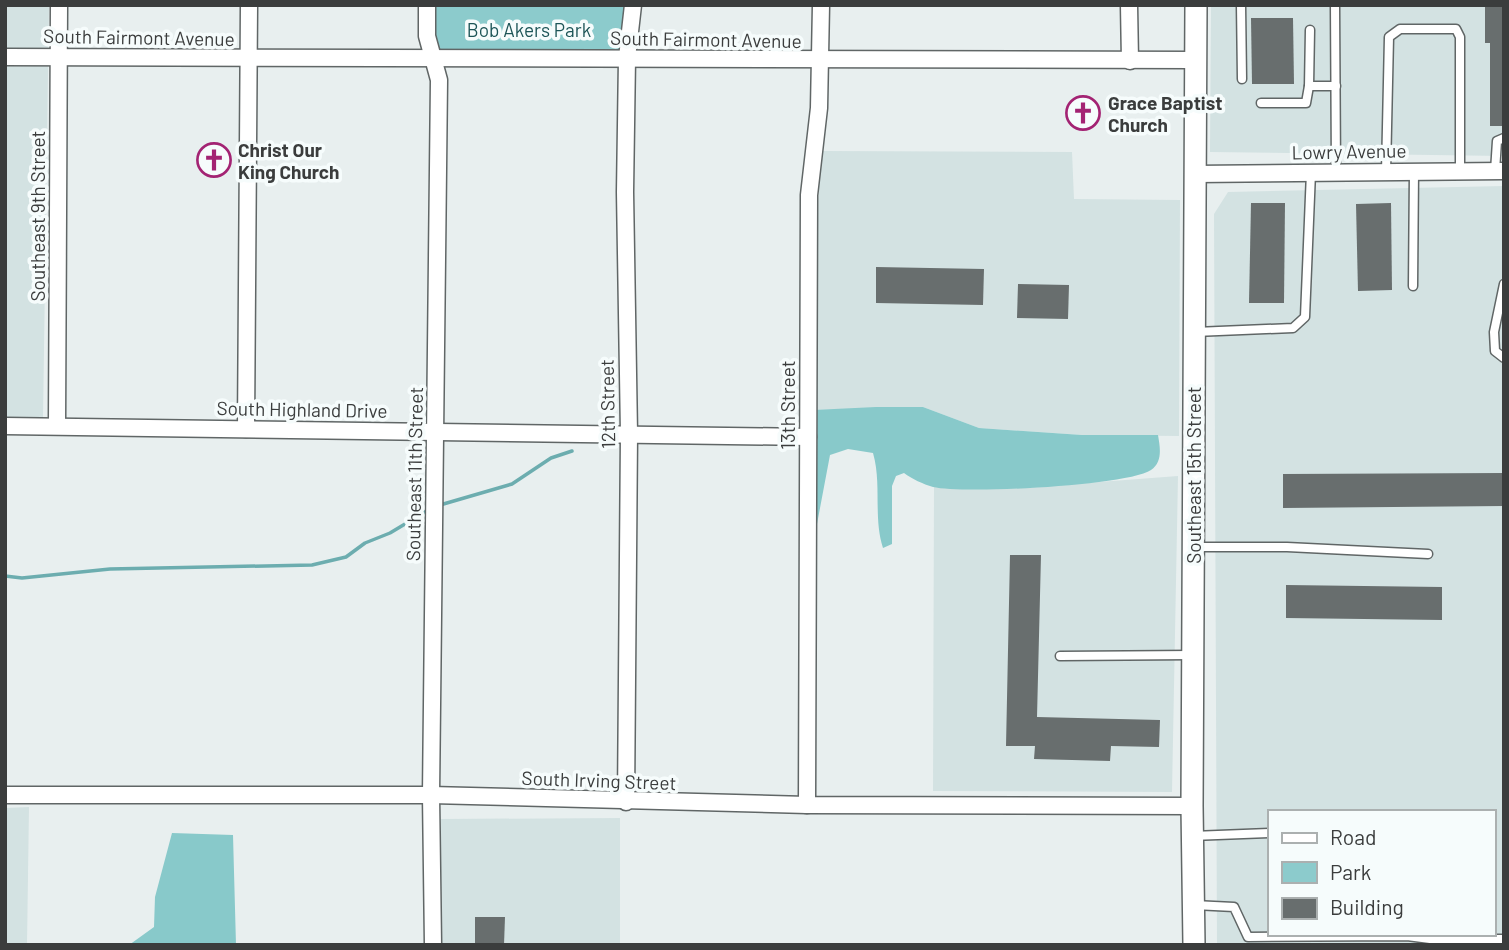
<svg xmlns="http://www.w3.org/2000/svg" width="1509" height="950" viewBox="0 0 1509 950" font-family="Barlow,sans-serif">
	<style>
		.built { fill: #d3e2e2; fill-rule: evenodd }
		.green { fill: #8ccbcc }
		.forest { fill: #88c9ca }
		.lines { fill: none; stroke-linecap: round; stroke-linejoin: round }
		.stream { stroke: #6cadaf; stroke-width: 3.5 }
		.building { fill: #686e6e }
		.lane-casing { stroke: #606666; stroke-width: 11 }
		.street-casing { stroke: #606666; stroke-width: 19 }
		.secondary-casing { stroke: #606666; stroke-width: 24 }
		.lane { stroke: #fff; stroke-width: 8 }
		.street { stroke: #fff; stroke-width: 16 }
		.secondary { stroke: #fff; stroke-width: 21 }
		.labels { text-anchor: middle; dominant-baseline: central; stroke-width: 7; stroke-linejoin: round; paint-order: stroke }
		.park-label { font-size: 19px; fill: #1d5557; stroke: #f6fcfc }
		.street-label { font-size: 19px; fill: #3b3d3d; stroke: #f6fcfc }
		.poi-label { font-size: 19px; font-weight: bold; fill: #3b3d3d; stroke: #f6fcfc; text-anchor: start }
	</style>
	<rect width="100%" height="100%" fill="#e8efef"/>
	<g class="built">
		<path d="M5,5H49L43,419L5,420Z"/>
		<path d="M1211,5H1504V156L1210,152Z"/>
		<path d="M823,151L1072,152L1074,199L1180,200L1179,436L1082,435L979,428L923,407L813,410L819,180Z"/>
		<path d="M1504,186V945H1217L1214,214L1228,192ZM1269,812H1493V934H1269Z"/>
		<path d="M1178,476L1172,792L933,791L934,487L1020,488Z"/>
		<path d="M29,807L27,945H5V808Z"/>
		<path d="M620,818V945H441V819Z"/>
	</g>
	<path class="green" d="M430,5H627L621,48L617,51H442L433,46Z"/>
	<g class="forest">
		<path d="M876,407H923L979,428L1082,435H1158C1160,447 1163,462 1151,470C1127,486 964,494 933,487C923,484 912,479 904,473L896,476L892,486V544L883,548C873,517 882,484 873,453L848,449L830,455L817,524L812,513L813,410Z"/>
		<path d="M172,833L233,835L236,945H129L154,927L155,897Z"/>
	</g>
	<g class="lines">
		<g class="stream">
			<path d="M440,505L512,484L551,458L572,451"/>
			<path d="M5,576L22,578L110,569L312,565L346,557L365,543L390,533L430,509"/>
		</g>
	</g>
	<g class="building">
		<path d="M1485,5H1504V126H1490V43H1485Z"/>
		<path d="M1251,18H1293L1294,84H1252Z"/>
		<path d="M1251,203H1285L1284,303H1249Z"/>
		<path d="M1391,203L1392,290L1358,291L1356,204Z"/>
		<path d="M876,267L984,269L983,305L876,303Z"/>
		<path d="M1018,284L1069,285L1068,319L1017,318Z"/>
		<path d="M1504,473V506L1283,508V474Z"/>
		<path d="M1010,555H1041L1037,717L1160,720L1159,747L1111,746L1110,761L1034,759L1035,746H1006Z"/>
		<path d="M1286,585L1442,587V620L1286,618Z"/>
		<path d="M475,917H505L504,945H475Z"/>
	</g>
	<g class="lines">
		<g class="lane-casing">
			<g id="lane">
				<path d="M1241,5L1242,79"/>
				<path d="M1335,5L1336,172"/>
				<path d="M1310,30L1309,86H1336"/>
				<path d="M1261,103H1306L1309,86"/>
				<path d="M1495,171L1497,141L1504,138"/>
				<path d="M1386,172L1389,37L1400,29H1456L1460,37V171"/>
				<path d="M1504,284L1494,332L1495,351L1504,358"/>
				<path d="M1413,286L1414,171"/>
				<path d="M1195,332L1293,328L1305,317L1311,172"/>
				<path d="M1196,547H1287L1428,554"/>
				<path d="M1060,656L1193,655"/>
				<path d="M1192,836L1269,833"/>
				<path d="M1194,905L1234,907L1248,937L1407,936L1430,939H1504"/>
			</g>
		</g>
		<g class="street-casing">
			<g id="street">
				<path d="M427,5V36L439,80L431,795L433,945"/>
				<path d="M1129,5L1130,61"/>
				<path d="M5,57L1195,60"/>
				<path d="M1195,174L1504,171"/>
				<path d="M5,426L808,437"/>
				<path d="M57,426L59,5"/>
				<path d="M246,429L249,5"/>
				<path d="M5,795H431L807,805L1192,806"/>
				<path d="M626,802L629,434L625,192L627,58L633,5"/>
				<path d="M807,805L809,195L819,108L821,5"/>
			</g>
		</g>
		<g class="secondary-casing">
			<path id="secondary" d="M1194,945L1192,806L1196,5"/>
		</g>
		<use href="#lane" class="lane"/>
		<use href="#street" class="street"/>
		<use href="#secondary" class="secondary"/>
	</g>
	<defs>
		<g id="church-ring" transform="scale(1.75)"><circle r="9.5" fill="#f6fcfc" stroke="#a32373" stroke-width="1.5"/><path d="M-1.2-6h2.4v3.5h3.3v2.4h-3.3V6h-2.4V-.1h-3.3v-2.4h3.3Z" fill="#a32373"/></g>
	</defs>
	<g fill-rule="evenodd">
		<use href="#church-ring" x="1083" y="113"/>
		<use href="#church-ring" x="214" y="160"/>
	</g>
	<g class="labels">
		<g class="park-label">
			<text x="529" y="29">Bob Akers Park</text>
		</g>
		<g class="street-label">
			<text transform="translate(139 37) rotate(1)">South Fairmont Avenue</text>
			<text transform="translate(706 39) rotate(1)">South Fairmont Avenue</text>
			<text transform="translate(1349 151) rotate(-1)">Lowry Avenue</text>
			<text transform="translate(37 216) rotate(-90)">Southeast 9th Street</text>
			<text transform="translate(607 404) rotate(-91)">12th Street</text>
			<text transform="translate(787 405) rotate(-90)">13th Street</text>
			<text transform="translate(302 409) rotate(1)">South Highland Drive</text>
			<text transform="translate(414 474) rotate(-89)">Southeast 11th Street</text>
			<text transform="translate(1193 475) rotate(-90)">Southeast 15th Street</text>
			<text transform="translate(599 780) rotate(2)">South Irving Street</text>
		</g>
		<g class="poi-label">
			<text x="1108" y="102">Grace Baptist<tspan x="1108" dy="22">Church</tspan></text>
			<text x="238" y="149">Christ Our<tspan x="238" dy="22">King Church</tspan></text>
		</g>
	</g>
	<rect width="1509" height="950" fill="none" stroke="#3b3d3d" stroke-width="14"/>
	<rect x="1268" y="810" width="228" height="126" fill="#f6fcfc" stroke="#abb0b0" stroke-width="2"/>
	<rect x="1282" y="833" width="35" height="10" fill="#ffffff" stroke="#abb0b0" stroke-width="2"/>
	<text x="1330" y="845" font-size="21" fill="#3b3d3d">Road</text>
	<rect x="1282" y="862" width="35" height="21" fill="#8ccbcc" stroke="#abb0b0" stroke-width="2"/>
	<text x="1330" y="880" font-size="21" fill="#3b3d3d">Park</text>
	<rect x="1282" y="898" width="35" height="21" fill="#686e6e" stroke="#abb0b0" stroke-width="2"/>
	<text x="1330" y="915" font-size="21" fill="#3b3d3d">Building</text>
</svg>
